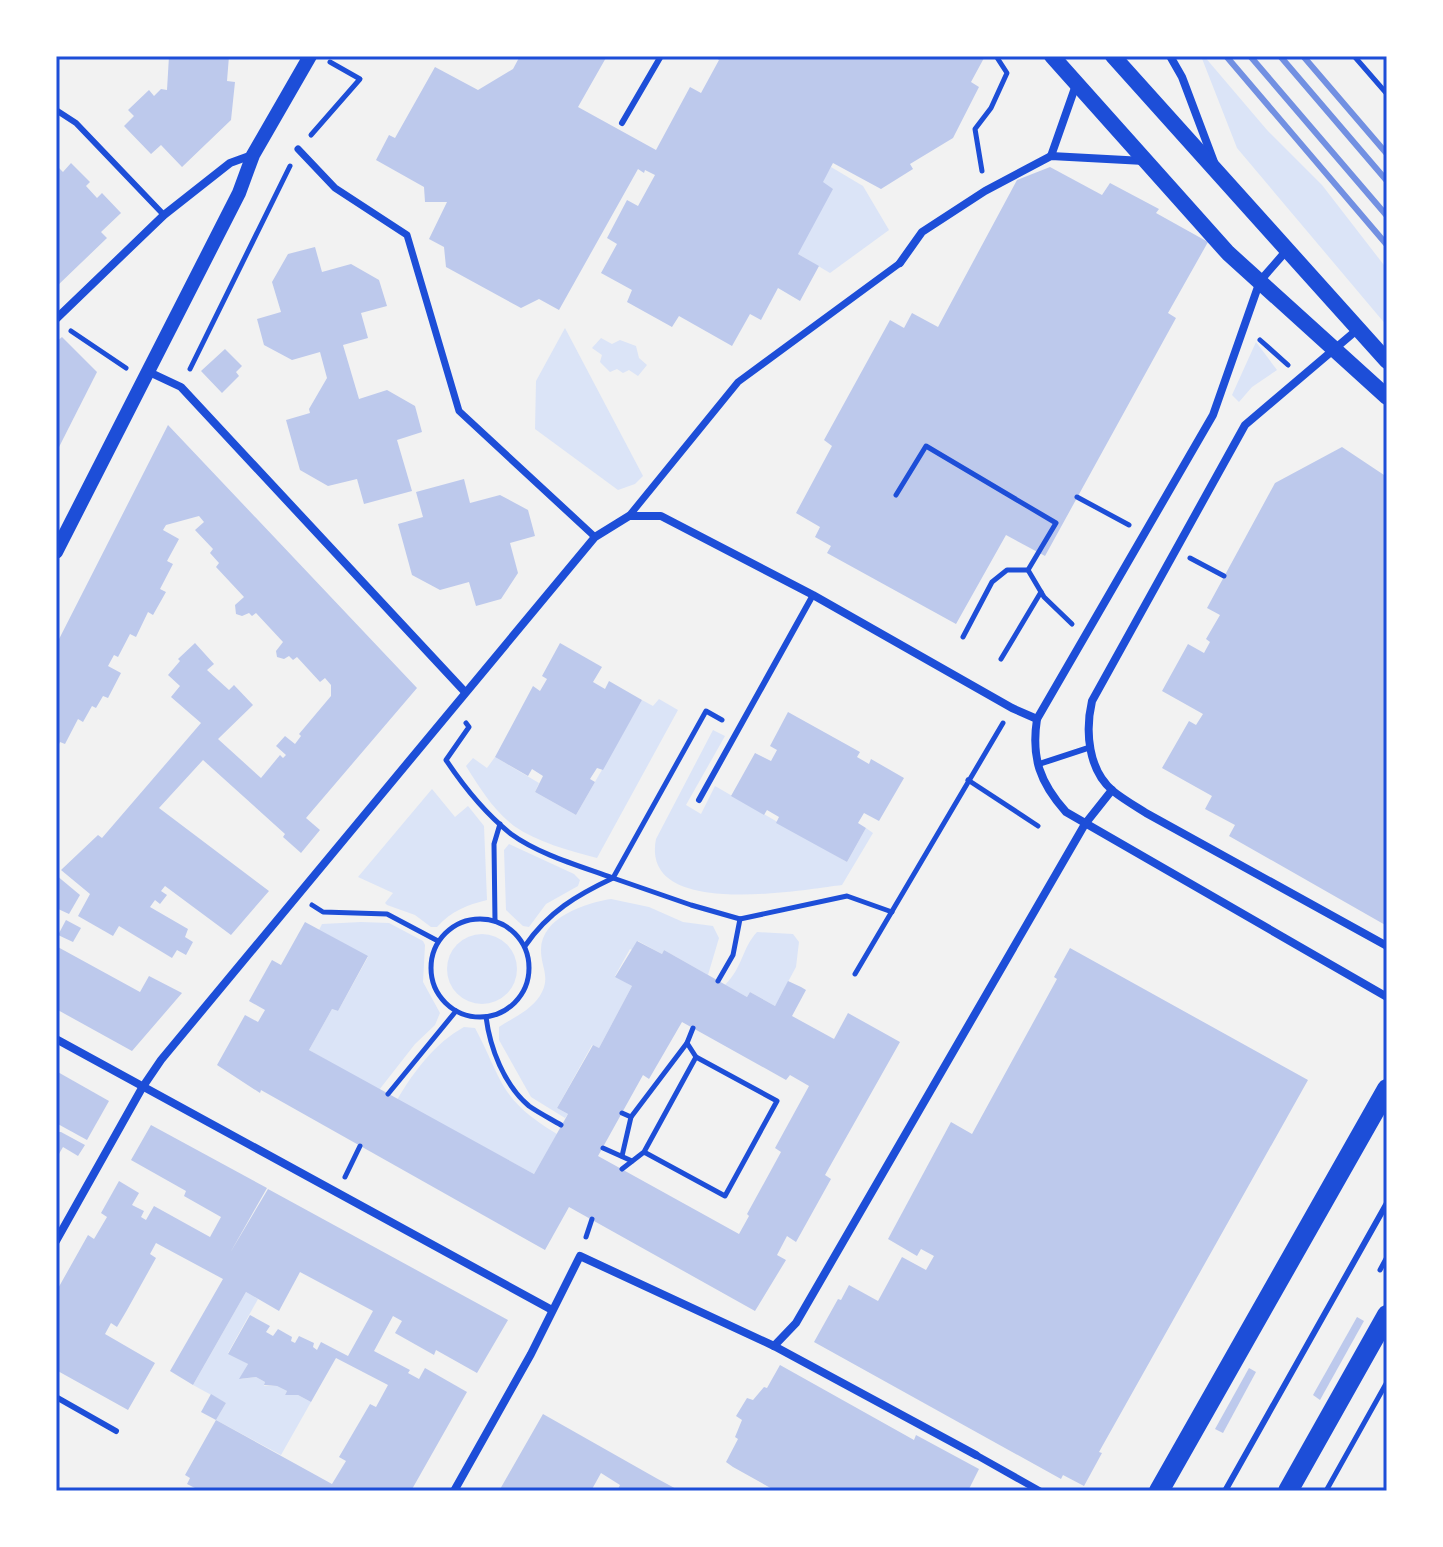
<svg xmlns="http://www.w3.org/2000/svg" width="1443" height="1547" viewBox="0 0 1443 1547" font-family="'Archivo Narrow',sans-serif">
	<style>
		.green { fill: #dbe4f7 }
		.building { fill: #bdc9ec; fill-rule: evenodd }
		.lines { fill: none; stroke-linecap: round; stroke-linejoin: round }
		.path { stroke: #1d4ed8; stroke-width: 5 }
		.service { stroke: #1d4ed8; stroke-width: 6 }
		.pedestrian { stroke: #1d4ed8; stroke-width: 7 }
		.minor { stroke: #1d4ed8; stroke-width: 8 }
		.tertiary { stroke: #1d4ed8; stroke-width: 14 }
		.secondary { stroke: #1d4ed8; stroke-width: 16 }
		.primary { stroke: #1d4ed8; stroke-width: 20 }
		.rail { stroke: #7290e2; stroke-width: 6 }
		.neatline { fill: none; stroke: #1d4ed8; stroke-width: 3 }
	</style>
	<rect width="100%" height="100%" fill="#f2f2f2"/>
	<g class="green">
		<path d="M1201,56H1204L1267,130L1322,185L1387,269V326L1237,148Z"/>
		<path d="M831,167L863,186L889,230L830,273L798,254L817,189Z"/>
		<path d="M565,328L643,476L635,484L618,490L535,429L536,381Z"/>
		<path d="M601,338L612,344L620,340L636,346L639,358L647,365L638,376L629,370L623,373L617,369L610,372L600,362L602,355L592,348Z"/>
		<path d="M1256,342L1277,370L1252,387L1239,402L1232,395Z"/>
		<path d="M659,699L678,710L597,858C570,851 537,842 514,826C494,811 479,787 466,766L473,758L487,768L495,757L539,783L535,792L576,815L642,700L653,706Z"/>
		<path d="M713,730L725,736L686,805L701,814L715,786L847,862L866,828L873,833L842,885C800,890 640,920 656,839Z"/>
		<path d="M432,789L455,817L468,806L484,826L487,900C467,905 451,911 437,927H431L415,915L387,905L385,903L393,893L358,877Z"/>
		<path d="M509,844L574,874L580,880L578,886L546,904L529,927L523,926L506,910L504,850Z"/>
		<path d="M611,899L649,907L683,922L713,926L719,938L708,975L664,950L662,954L638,941L632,950L630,949L615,976L632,986L599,1048L592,1045L557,1108L568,1114L565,1118L531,1097L499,1040V1027C514,1017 534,1009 542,992C550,976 541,967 541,950C541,917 586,903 611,899Z"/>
		<path d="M361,922L389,923L423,941L425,945L423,982L440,1013L435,1025L415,1044L379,1090L309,1050L332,1009L338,1011L368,957L319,930L322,924Z"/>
		<path d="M757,932L793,934L799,942L796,967L775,1006L750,992L747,997L725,985C743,967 742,948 757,932Z"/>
		<circle cx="482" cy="969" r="35"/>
		<path d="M464,1027L475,1028C504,1083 499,1099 557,1134L534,1174L397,1100C414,1071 435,1043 464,1027Z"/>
		<path d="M246,1292L258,1299L228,1353L248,1364L240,1379L256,1377L265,1382L264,1386H277L287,1391L285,1395H298L311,1402L281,1455L216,1420L226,1403L193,1385Z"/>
	</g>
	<g class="building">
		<path d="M169,56H229L227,81L235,82L231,120L182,167L161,145L151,154L124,126L134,116L128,110L149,90L154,96L161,89L167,90Z"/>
		<path d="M520,56H607L578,107L656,150L690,87L701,93L719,60L713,56L984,58L971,82L979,87L953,138L910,164L913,169L881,189L833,163L823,182L833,189L798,254L819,266L800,301L778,288L761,320L750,314L732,346L679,316L672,327L627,302L632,290L601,273L617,244L607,238L627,200L638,206L655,175L645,170L644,173L638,169L559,310L539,299L521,308L446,267L444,247L429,239L447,202H425L424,187L376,160L389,135L395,138L435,67L478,90L513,69Z"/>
		<path d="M71,163L90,182L86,186L97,198L102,193L121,213L101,232L107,238L56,287V165L63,172Z"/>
		<path d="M1050,167L1102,195L1110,183L1159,209L1156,213L1208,242L1168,313L1176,318L1045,556L1006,535L956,624L827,553L831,546L815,537L820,527L796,513L832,446L824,440L890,320L904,328L912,313L938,327L1017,180Z"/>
		<path d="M315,247L322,272L351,264L379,280L387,306L361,313L368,338L343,345L359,399L387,390L415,406L422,432L397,440L412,491L364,504L357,479L328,486L300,470L286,420L310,413L309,409L327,378L320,352L292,360L264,345L257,319L281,312L272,282L288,254Z"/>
		<path d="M62,337L97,372L56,453V342Z"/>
		<path d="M225,349L242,366L236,372L239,376L222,393L201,371Z"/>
		<path d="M168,425L417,688L306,818L320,830L301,853L283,837L285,834L203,760L159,808L269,891L231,935L165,886L161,891L167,895L160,904L155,900L150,907L188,929L185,937L193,942L186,955L177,950L172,958L119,926L113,936L78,916L90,894L61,870L98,835L102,838L201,723L171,697L180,686L168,675L180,661L178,659L195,643L214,664L207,670L229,690L234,685L253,705L218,739L261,778L280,755L283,758L286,755L276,746L285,736L295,744L301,736L299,734L331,696V685L325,678L320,682L297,657L293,660L289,656L284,659L277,657L276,651L283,642L256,613L252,616L249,613L242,616L236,614L235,605L244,597L216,567L219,563L210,553L213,549L195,530L204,522L199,516L166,525L163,530L179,539L167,561L173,564L160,589L166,592L153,615L148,612L136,637L130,634L118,657L114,655L108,666L121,673L108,698L103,696L96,708L92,706L83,722L78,719L65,744L60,742L56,750V645Z"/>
		<path d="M1342,447L1387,477V926L1229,836L1235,825L1205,809L1212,796L1162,768L1189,721L1196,725L1203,714L1162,691L1188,644L1204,653L1210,642L1206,639L1220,615L1207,608L1275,483Z"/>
		<path d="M464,479L470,503L500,495L528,510L535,536L510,543L518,573L501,599L476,606L469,582L440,590L412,575L398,524L423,517L416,492Z"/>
		<path d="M560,643L602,667L593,682L605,689L609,681L642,700L603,770L597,768L590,779L595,782L576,815L535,792L543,776L532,769L528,776L495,757L533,686L540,691L547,679L542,676Z"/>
		<path d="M788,712L860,752L857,757L869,764L871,759L904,778L879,821L864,813L858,823L866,828L847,862L776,823L779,817L767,810L764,815L731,796L755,753L771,761L777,750L770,746Z"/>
		<path d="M56,875L80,895L69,914L56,908Z"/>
		<path d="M66,920L81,928L73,942L58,935Z"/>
		<path d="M305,922L368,956L338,1011L332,1009L309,1050L534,1174L568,1114L557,1108L593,1045L599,1048L632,986L615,977L637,941L662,954L664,950L747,997L750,992L775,1006L788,981L801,987L806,990L792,1016L834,1039L848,1013L900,1042L825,1175L831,1179L796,1242L787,1236L777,1255L786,1260L755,1311L569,1207L545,1250L261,1090L260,1093L217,1065L245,1015L258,1022L265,1010L249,1001L272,960L281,965ZM682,1022L786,1080L790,1075L809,1086L775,1148L781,1152L747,1214L749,1216L739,1234L598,1156L643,1075L649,1079Z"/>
		<path d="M56,946L140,992L149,976L182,993L132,1051L56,1009Z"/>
		<path d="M1070,948L1308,1080L1099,1452L1102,1453L1084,1486L1063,1475L1061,1479L814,1342L838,1299L841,1300L849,1285L878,1301L902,1257L926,1270L934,1256L921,1249L917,1256L888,1239L951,1122L972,1134L1057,979L1054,977Z"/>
		<path d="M56,1071L109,1101L87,1140L56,1123Z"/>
		<path d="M151,1125L267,1188L230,1253L268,1189L508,1320L477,1373L436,1350L434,1355L395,1333L402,1321L393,1316L374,1351L410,1370L408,1373L419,1379L425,1368L467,1392L411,1491H201L187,1484L190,1478L185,1475L216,1420L332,1484L346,1461L339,1457L370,1404L376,1407L388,1385L336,1358L311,1402L298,1395H285L287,1391L277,1386L264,1385L265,1382L256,1377L239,1379L248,1364L228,1354L250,1315L270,1326L266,1332L273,1336L278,1329L292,1337L291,1341L295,1343L299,1336L314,1343L313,1347L317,1350L321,1342L348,1356L373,1311L300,1272L279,1311L246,1292L193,1385L170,1371L223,1279L156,1243L150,1254L156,1258L127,1310L117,1327L111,1323L105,1334L155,1363L128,1410L56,1370V1292L88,1235L94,1239L107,1217L101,1213L119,1181L139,1193L132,1205L144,1211L141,1217L146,1220L154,1206L210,1237L221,1217L184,1196L186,1191L131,1160Z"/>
		<path d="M56,1132H61L85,1145L78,1156L63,1147L56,1159Z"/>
		<path d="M1357,1317L1364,1321L1320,1400L1313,1395Z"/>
		<path d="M780,1365L914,1440L916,1435L979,1469L968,1491H776L733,1467L726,1462L738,1439L735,1437L742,1420L736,1416L747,1398L753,1400L764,1387L767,1388Z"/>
		<path d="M1249,1368L1256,1372L1223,1433L1215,1429Z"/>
		<path d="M211,1394L226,1403L216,1420L201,1412Z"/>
		<path d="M543,1414L656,1478L680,1491H617L620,1485L601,1473L591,1491H499Z"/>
	</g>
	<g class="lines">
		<g class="path">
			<path d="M1354,56L1387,94"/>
			<path d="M311,135L360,79L330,62"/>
			<path d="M982,171L975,129L991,108L1007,73L996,56"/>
			<path d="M71,331L126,368"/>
			<path d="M1260,340L1288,365"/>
			<path d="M190,369L290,166"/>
			<path d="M896,495L926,446L1056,523L1028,570H1007L992,582L963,637"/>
			<path d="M1077,497L1129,525"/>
			<path d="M1190,558L1224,576"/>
			<path d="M1028,570L1044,597L1072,624"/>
			<path d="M1001,659L1041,592"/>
			<path d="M466,723L469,727L446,760C464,787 486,814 511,834C540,855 580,866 613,878L706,711L722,720"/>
			<path d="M968,780L1038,826"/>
			<path d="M312,905L323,912L387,914L438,941"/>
			<circle cx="480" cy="968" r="49"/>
			<path d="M495,921L494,844L500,824"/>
			<path d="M525,946C548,912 577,895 613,878L691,905L740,919L847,896L892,912"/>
			<path d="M855,974L1003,723"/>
			<path d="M718,981L733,955L740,919"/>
			<path d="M486,1017C490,1048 504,1085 529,1106C539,1113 551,1119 561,1125"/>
			<path d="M693,1028L687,1043L696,1057"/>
			<path d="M388,1094L456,1011"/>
			<path d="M622,1113L631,1117"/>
			<path d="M603,1148L632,1161"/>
			<path d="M622,1156L631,1117L687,1043"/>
			<path d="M622,1169L644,1152L696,1057L777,1101L725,1196L644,1152"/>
			<path d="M345,1177L360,1146"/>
			<path d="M586,1237L592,1219"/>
			<path d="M1380,1270L1387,1257"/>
			<path d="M1326,1491L1387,1382"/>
		</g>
		<g class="service">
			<path d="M56,110L76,123L164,215"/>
			<path d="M622,123L661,56"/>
			<path d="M1039,764L1091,747"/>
			<path d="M699,800L813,595"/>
			<path d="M56,1397L116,1431"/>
			<path d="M1225,1491L1387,1203"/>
		</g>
		<g class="pedestrian">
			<path d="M298,149L335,188L407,235L459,411L595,537"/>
			<path d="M629,516L738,382L900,263"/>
			<path d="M976,1455L1040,1491"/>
		</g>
		<g class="minor">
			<path d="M1170,56L1182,77L1214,162"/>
			<path d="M1051,156L1077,82"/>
			<path d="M1287,250L1260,281L1213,415L1037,719C1031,758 1040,783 1066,812L1387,997"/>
			<path d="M900,263L922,232L985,191L1051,156L1144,161"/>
			<path d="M56,319L164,215L230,163L252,155"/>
			<path d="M1358,329L1245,425L1092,701C1085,731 1088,770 1113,791C1123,799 1135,806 1146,813L1387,946"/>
			<path d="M149,372L181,387L465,692"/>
			<path d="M56,1039L552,1310"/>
			<path d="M56,1241L142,1088L161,1060L595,537L629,516H661L813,595L1012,708L1037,719"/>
			<path d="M774,1346L796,1323L1085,824L1112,790"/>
			<path d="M454,1491L531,1354L580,1256L774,1346L976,1455"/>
		</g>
		<path class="tertiary" d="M56,552L239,193L253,155L310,56"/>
		<g class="secondary">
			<path d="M1052,56L1228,253L1387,397"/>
			<path d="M1113,56L1387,361"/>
		</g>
		<g class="primary">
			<path d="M1159,1491L1387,1089"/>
			<path d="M1288,1491L1387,1315"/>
		</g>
		<g class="rail">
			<path d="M1226,56L1387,245"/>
			<path d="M1250,56L1387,216"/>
			<path d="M1280,56L1387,181"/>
			<path d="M1303,56L1387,154"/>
		</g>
	</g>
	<rect width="1443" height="1547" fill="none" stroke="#ffffff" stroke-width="116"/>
	<rect x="58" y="58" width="1327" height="1431" class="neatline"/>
</svg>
